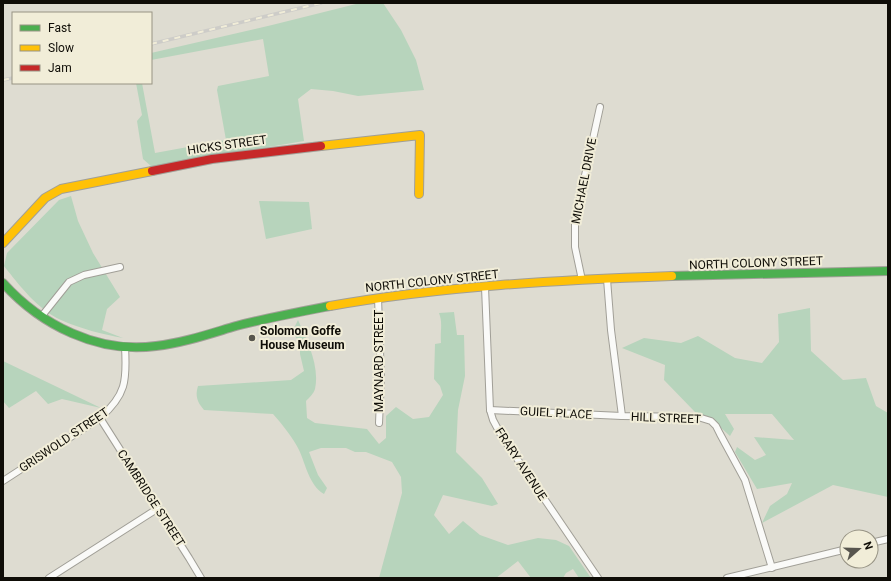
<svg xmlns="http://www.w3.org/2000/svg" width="891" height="581" viewBox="0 0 891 581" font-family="Roboto,sans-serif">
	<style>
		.green { fill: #b7d4bc }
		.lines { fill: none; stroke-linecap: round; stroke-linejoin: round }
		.street-casing { stroke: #a19f97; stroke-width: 8 }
		.fast-casing { stroke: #a19f97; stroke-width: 10 }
		.slow-casing { stroke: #a19f97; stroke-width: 10 }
		.jam-casing { stroke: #a19f97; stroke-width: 10 }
		.street { stroke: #fafaf8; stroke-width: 6 }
		.fast { stroke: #4caf50; stroke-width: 8 }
		.slow { stroke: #ffc107; stroke-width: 8 }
		.jam { stroke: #c62828; stroke-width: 8 }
		.rail-casing { stroke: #cdccc8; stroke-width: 3.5 }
		.rail { stroke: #f1edd8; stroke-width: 2; stroke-dasharray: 6; stroke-linecap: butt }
		.poi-dot { fill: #57554e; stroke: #f1edd8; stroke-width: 1.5 }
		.labels { text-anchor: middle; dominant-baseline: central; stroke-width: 4; stroke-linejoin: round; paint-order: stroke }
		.street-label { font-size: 12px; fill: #0f0d07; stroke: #f1edd8 }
		.poi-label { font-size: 12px; font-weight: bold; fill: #0f0d07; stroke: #f1edd8; text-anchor: start }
	</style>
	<rect width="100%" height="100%" fill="#dedcd1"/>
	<g class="green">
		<path d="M360,3H383L401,30L416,60L424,90L358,96L333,91L311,89L298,99L304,141L152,167L143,159L137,121L142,115L136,83H142L155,153L226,140L217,90L218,86L269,76L263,39L151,60V53L272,25Z"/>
		<path d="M71,196L78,221L93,253L120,297L107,309L102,330L123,338C102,334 81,329 61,320C38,310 19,285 4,266L7,253L59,200Z"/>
		<path d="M259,201L309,202L312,229L266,239Z"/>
		<path d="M810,308L811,351L843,380L866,378L876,406L888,413V497L833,485L762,523L770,506L787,494L792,483L757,489L735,452L737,447L755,460L766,455L754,437L794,440L772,414H725L734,429L730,436L709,417L695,412L664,380L665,365L622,348L644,338L681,343L698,336L735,358L762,363L779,342L778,314Z"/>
		<path d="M454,312L457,335H464L465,376L458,410L456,452L482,478L498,504L492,506L443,495L434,515L449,534L463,521L480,535L508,545L538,538L556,540L569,546L591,578H579L573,569L566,573L563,578H531L518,561L496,578H379L402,493L401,477L392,462L366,452H355L346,448H321L309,452L318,475L327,488L324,494C309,485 306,465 299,450C294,439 282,424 273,414L204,410C197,402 195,396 198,386L291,380L304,371L300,354V343L292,332L298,320C307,340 320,366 315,389C314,393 309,398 306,401L307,418L315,423L367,429L379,444L386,438V416L396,407L413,419L429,417L443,395L440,386L434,379L435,344L441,343C440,331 443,323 439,313Z"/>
		<path d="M3,361L101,408L62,399L48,404L36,391L9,408L3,401Z"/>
	</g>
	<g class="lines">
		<g class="street-casing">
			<g id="street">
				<path d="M607,279L611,330L622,416"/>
				<path d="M582,280L575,247V221L600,107"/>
				<path d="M485,287L490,410L493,420L501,435L598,578"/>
				<path d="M378,298L381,378L379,423"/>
				<path d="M41,317L69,282L84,275L120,267"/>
				<path d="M490,410L622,416L698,417L711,421L716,426L720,434L745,480L772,568"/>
				<path d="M100,418L189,558L201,578"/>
				<path d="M3,481L100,418C126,395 127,381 125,347"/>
				<path d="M871,543L888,539"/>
				<path d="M49,578L157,509"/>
				<path d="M727,578L847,549"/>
			</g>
		</g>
		<g class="fast-casing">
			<g id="fast">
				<path d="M672,276L888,271"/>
				<path d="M3,283C41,325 98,354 156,346C183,343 209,334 236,326C267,318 299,312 330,306"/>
			</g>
		</g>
		<g class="slow-casing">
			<g id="slow">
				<path d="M321,146L420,135L419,194"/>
				<path d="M3,243L45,198L61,189L152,171"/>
				<path d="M330,306C443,286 558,280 672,276"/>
			</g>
		</g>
		<g class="jam-casing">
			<path id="jam" d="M152,171L212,159L321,146"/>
		</g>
		<use href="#street" class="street"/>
		<use href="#fast" class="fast"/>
		<use href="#slow" class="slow"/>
		<use href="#jam" class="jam"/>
		<g class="rail-casing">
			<g id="rail">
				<path d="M151,44L321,3"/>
				<path d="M3,80L13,78"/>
			</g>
		</g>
		<use href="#rail" class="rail"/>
	</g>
	<circle class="poi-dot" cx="252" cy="338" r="4"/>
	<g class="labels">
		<g class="street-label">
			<text transform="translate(227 145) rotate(-8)">HICKS STREET</text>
			<text transform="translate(584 181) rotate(-79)">MICHAEL DRIVE</text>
			<text transform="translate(756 263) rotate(-2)">NORTH COLONY STREET</text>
			<text transform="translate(432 281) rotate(-6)">NORTH COLONY STREET</text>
			<text transform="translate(379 361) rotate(-90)">MAYNARD STREET</text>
			<text transform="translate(556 413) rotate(3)">GUIEL PLACE</text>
			<text transform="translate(666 418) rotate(2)">HILL STREET</text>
			<text transform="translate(64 440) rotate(-34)">GRISWOLD STREET</text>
			<text transform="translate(521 464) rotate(57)">FRARY AVENUE</text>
			<text transform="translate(151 498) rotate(57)">CAMBRIDGE STREET</text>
		</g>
		<g class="poi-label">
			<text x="260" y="331">Solomon Goffe<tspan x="260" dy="14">House Museum</tspan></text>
		</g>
	</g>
	<rect width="891" height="581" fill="none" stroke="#0f0d07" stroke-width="8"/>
	<rect x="12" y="12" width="140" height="72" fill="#f1edd8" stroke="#979384"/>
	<rect x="20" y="25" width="20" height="6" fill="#4caf50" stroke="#979384"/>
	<text x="48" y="32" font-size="12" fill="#0f0d07">Fast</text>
	<rect x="20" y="45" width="20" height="6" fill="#ffc107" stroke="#979384"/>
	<text x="48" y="52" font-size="12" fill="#0f0d07">Slow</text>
	<rect x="20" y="65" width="20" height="6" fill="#c62828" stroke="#979384"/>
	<text x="48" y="72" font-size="12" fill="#0f0d07">Jam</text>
	<g transform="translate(859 549) rotate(70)"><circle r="19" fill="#f1edd8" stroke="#979384"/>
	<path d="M0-3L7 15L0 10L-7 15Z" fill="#57554e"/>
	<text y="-6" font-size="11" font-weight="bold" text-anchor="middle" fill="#0f0d07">N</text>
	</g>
</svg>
